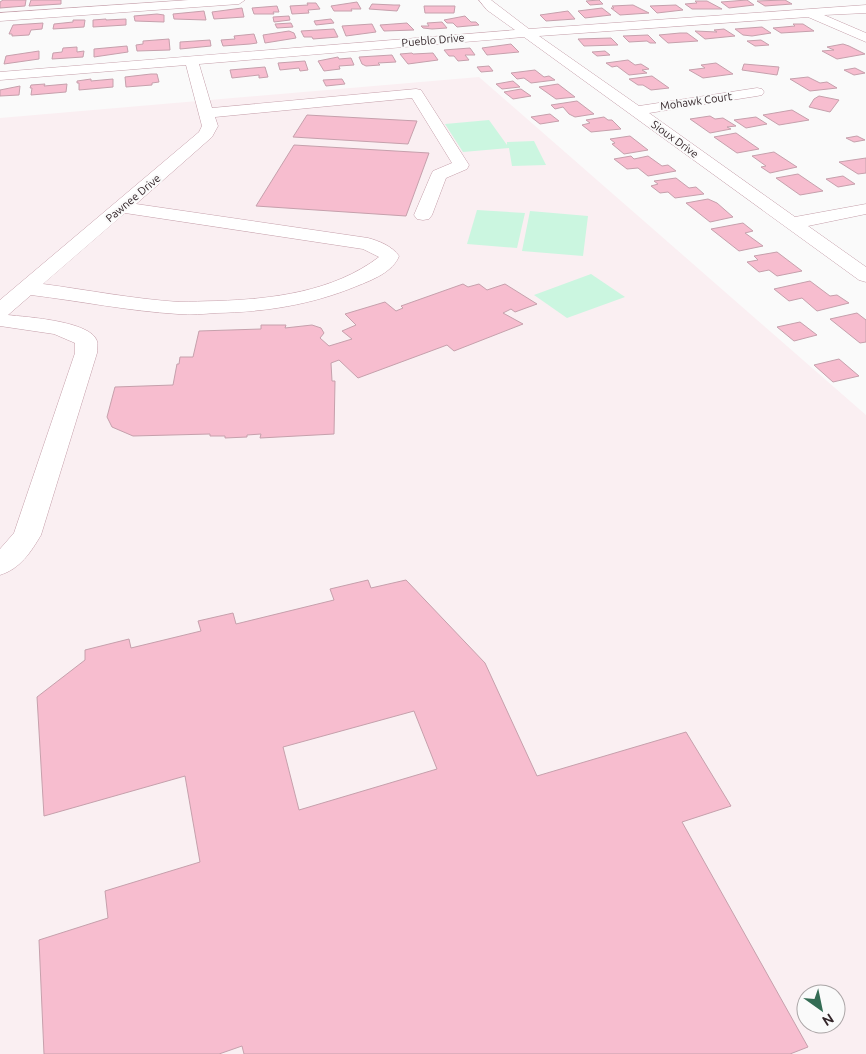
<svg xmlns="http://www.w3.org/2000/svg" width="866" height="1054" viewBox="0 0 866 1054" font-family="Ubuntu,sans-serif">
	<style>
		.built { fill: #faeff2; fill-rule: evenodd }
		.green { fill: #cbf6e0 }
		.building { fill: #f7bdcf; stroke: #c6a0ac; fill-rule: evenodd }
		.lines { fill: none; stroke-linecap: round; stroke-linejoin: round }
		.minor-casing { stroke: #c49ea9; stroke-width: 1 }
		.minor { fill: #fff; fill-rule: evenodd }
		.labels { text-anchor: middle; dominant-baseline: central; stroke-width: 4; stroke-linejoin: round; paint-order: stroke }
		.far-street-label { font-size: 11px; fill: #332529; stroke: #fafafa }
	</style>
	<rect width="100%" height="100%" fill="#fafafa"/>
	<path class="built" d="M479,77L866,415V1054H0V118ZM806,994H836V1024H806Z"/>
	<g class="green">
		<path d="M489,120L507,145V142L534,141L546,165L512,166L509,148L463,152L445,124Z"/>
		<path d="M477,210L525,213L517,248L467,244Z"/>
		<path d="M530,211L588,216L583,256L522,251Z"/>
		<path d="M591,274L625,297L567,318L534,295Z"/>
	</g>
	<g class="building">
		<path d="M3,0H26L25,6L0,8V2Z"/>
		<path d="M31,0H61V4L29,6Z"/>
		<path d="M599,0L603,4L590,5L586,1Z"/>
		<path d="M747,0L754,5L729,8L721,2Z"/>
		<path d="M785,0L792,4L765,6L757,1Z"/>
		<path d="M695,1H707L722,9H692L685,4L697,3Z"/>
		<path d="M357,2L361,9H351L352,11H334L331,6Z"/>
		<path d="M307,3H316L320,9L308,10L309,13L292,14L290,6L308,5Z"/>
		<path d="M372,4L394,5H400L397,11L369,9Z"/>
		<path d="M633,5L649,13L620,15L611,8H614L612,6Z"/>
		<path d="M676,5L683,10L657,13L650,6Z"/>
		<path d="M277,6L279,12H273L274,14H254L252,8Z"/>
		<path d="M424,6H455L454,13H425Z"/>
		<path d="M242,8L244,17L214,19L212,12Z"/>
		<path d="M602,8L611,15L585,18L578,11Z"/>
		<path d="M204,11L206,20L174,19L173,14Z"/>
		<path d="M568,11L575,19L546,21L540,15Z"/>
		<path d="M157,14L164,15V22L135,21L134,16Z"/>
		<path d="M289,16L290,20L274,22L273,17Z"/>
		<path d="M465,16L471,22H476L479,25L457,27L453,23H447L444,20Z"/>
		<path d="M106,19V20L126,19V25L93,27V20Z"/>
		<path d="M331,19L334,23L316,25L314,21Z"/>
		<path d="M73,20H85L84,27L53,29L54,24L73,22Z"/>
		<path d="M442,22L447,28L432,29L423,28L421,26H429L427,23Z"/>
		<path d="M43,23L42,29L31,30L29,35L12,36V34H9L13,25Z"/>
		<path d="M291,23L293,27L277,28L275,24Z"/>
		<path d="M407,23L414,30L384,31L380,25Z"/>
		<path d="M372,24L376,32L346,36L342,26Z"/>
		<path d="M793,24H803L814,31L781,33L773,28L795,26Z"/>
		<path d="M762,27L771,33L752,36L743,35L735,29Z"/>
		<path d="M334,29L338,37L313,39L312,37H304L301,31Z"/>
		<path d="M724,29L735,36L705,39L695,31L717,32L714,30Z"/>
		<path d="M289,31L294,33L296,38L265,43L263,35Z"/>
		<path d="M680,33H687L698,41L668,43L659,35Z"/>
		<path d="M254,34L257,43L250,44L223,46L221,40L235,39L234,36Z"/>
		<path d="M648,35L656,43H650L647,41L629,42L623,36Z"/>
		<path d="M611,38L618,45L584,46L578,39Z"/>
		<path d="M169,39L170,50L137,51L136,45L143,44V41Z"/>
		<path d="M210,40L211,46L180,49V42Z"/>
		<path d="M761,40L769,45L755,46L747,41Z"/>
		<path d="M511,44L519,52L487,55L482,48Z"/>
		<path d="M843,44L849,46L865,54L837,59L822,51L834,50L827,47Z"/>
		<path d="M127,46L128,52L94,57V49Z"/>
		<path d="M77,47V52L84,51L83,57L52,59L53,53L62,52L63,48Z"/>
		<path d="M470,48L475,55H465L469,60L458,61L454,56H449L444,50Z"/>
		<path d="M39,51V59L4,64L6,56Z"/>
		<path d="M605,51L610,55L597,56L592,52Z"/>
		<path d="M412,53L413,54L433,53L438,60L408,64L400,54Z"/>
		<path d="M392,55L396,62L378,63L380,65L366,66L362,64L359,57Z"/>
		<path d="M338,57L339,59L351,58L354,65L339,66L340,69L324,71L318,61Z"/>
		<path d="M628,60L635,65L641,64L649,69L642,70L647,73L629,75L617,66L612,67L606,63Z"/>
		<path d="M305,61L308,70L300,71L299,68L280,70L278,63Z"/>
		<path d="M716,63L733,74L703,78L689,70L705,68L701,65Z"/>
		<path d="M744,64L779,67L777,75L742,70Z"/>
		<path d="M489,66L493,71L481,72L477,67Z"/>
		<path d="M265,67L268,77L259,78V75L232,78L230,70Z"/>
		<path d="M855,68L865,73L854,75L844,70Z"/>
		<path d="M535,70L544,77L549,76L555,80L531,83L524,78L517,79L511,73Z"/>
		<path d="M151,74H157L159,82L152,83V85L126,87L125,77Z"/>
		<path d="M652,76L669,88L651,90L643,85H638L629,79Z"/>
		<path d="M808,77L820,83L827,82L837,88L810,91L790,79Z"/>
		<path d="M91,79V81L113,79V87L79,90V83H77V81Z"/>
		<path d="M342,79L345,84L326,86L323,80Z"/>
		<path d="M513,81L520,87L502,89L496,84Z"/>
		<path d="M45,84L44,86L67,84L66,92L31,95L32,88H30L31,85Z"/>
		<path d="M558,84L575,97L556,99L539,87Z"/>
		<path d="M20,86L19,95L0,96V90Z"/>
		<path d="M521,89L531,96L513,99L504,92Z"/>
		<path d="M819,96L839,100L830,112L809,107L814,99Z"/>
		<path d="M577,101L594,114L575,117L569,114L563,107L555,109L551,105Z"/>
		<path d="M792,110L809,120L779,125L763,115Z"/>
		<path d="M550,114L559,121L540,124L531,117Z"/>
		<path d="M307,115L417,121L408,144L293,137Z"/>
		<path d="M710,116L715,119L723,118L736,126L727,127L731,129L710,133L690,119Z"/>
		<path d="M604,117L608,120H612L621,129L591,132L582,125L590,123L586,120Z"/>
		<path d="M756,117L767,124L746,128L734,120Z"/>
		<path d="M736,133L759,149L737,153L714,137Z"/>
		<path d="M630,136L648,150L624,154L612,144L615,143L610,139Z"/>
		<path d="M857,136L865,140L854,142L846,138Z"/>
		<path d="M294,145L429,153L406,216L256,206Z"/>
		<path d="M774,152L797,167L770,173L761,167L766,166L752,156Z"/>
		<path d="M631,156L634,159L648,156L662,166L668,165L676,171L648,176L638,168L627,169L614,159Z"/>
		<path d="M866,158V173L858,174L839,162Z"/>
		<path d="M798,174L823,191L800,195L776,178Z"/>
		<path d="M843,176L855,184L838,187L826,179Z"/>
		<path d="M676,178L689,188L696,187L704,194L675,198L668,192L660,193L651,186L658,184L654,181Z"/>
		<path d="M708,199L717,203L733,217L710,222L686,203Z"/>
		<path d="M743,223L753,231L745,233L763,246L739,251L711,229Z"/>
		<path d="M777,252L802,271L777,276L769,270L759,272L747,262L758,260L754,256Z"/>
		<path d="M810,281L830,296L837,295L849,303L817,311L802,298L789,301L774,289Z"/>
		<path d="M463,284L468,287L479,284L487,290L505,284L537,304L515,312L511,309L503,313L523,324L454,351L447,345L358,378L339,360L331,363L332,381H335L334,434L260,438L261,434L247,435V437L225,438V436H210V434L133,436L112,427L107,417L115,387L173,385L177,364H179L180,357H193L199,331L261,329V325H286L285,328L312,325L321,328L324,333L320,338L329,346L352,339L342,331L356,325L345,314L385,302L396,311L403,308L401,306Z"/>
		<path d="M857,313L866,320V342L860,343L830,319Z"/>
		<path d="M800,322L817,335L794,341L777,327Z"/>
		<path d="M839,359L859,376L833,382L814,365Z"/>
		<path d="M368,580L371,588L406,580L485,663L537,776L686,732L731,806L682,822L808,1047L790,1054H244L242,1046L219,1054H44L39,940L108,918L105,891L200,862L185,776L44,816L37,697L85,660V650L129,639L131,648L201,631L198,621L233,613L236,624L334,600L330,589ZM414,711L437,769L299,810L283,747Z"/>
	</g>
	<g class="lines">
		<g class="minor-casing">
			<g id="minor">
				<path d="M189,0H245L239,4L0,21V13Z"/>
				<path d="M479,0H491L529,29L866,5V13L824,15L866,33V42L808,17L539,36L639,106L757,88L762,89L764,92L762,95L757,96L649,113L795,217L866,204V214L808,226L866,267V282L859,280L524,37L199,64L212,108L416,89L421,90L469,165L467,169L446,178L432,215L429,219L423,220L417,219L414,215L431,175L433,171L452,163L412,98L215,117L218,126L212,137L136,204L368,238C379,241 392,246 399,256C393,272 372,280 357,286C311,305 265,312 216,313C204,314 191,315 178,314C129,311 80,301 31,295L8,315C26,317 91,321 97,341C98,344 97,350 97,353L41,535C31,552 20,569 0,575V549L14,533L75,353V343L54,334L0,326V300L199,132L202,126L186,65L0,80V72L515,30L487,10ZM125,213L363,249L379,257C333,292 272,299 217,301C204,301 191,302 179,302C134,299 88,290 43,284Z"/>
			</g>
		</g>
		<use href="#minor" class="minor"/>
	</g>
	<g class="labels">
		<g class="far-street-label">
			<text transform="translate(433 40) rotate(-5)">Pueblo Drive</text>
			<text transform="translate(696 101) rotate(-8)">Mohawk Court</text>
			<text transform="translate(675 139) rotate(36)">Sioux Drive</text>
			<text transform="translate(133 198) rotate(-40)">Pawnee Drive</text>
		</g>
	</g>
	<g transform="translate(821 1009) rotate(147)"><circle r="24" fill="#fafafa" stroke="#aaa5a6"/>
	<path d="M0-4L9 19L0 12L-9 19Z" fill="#346c54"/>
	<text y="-8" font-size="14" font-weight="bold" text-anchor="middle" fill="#332529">N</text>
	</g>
</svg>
